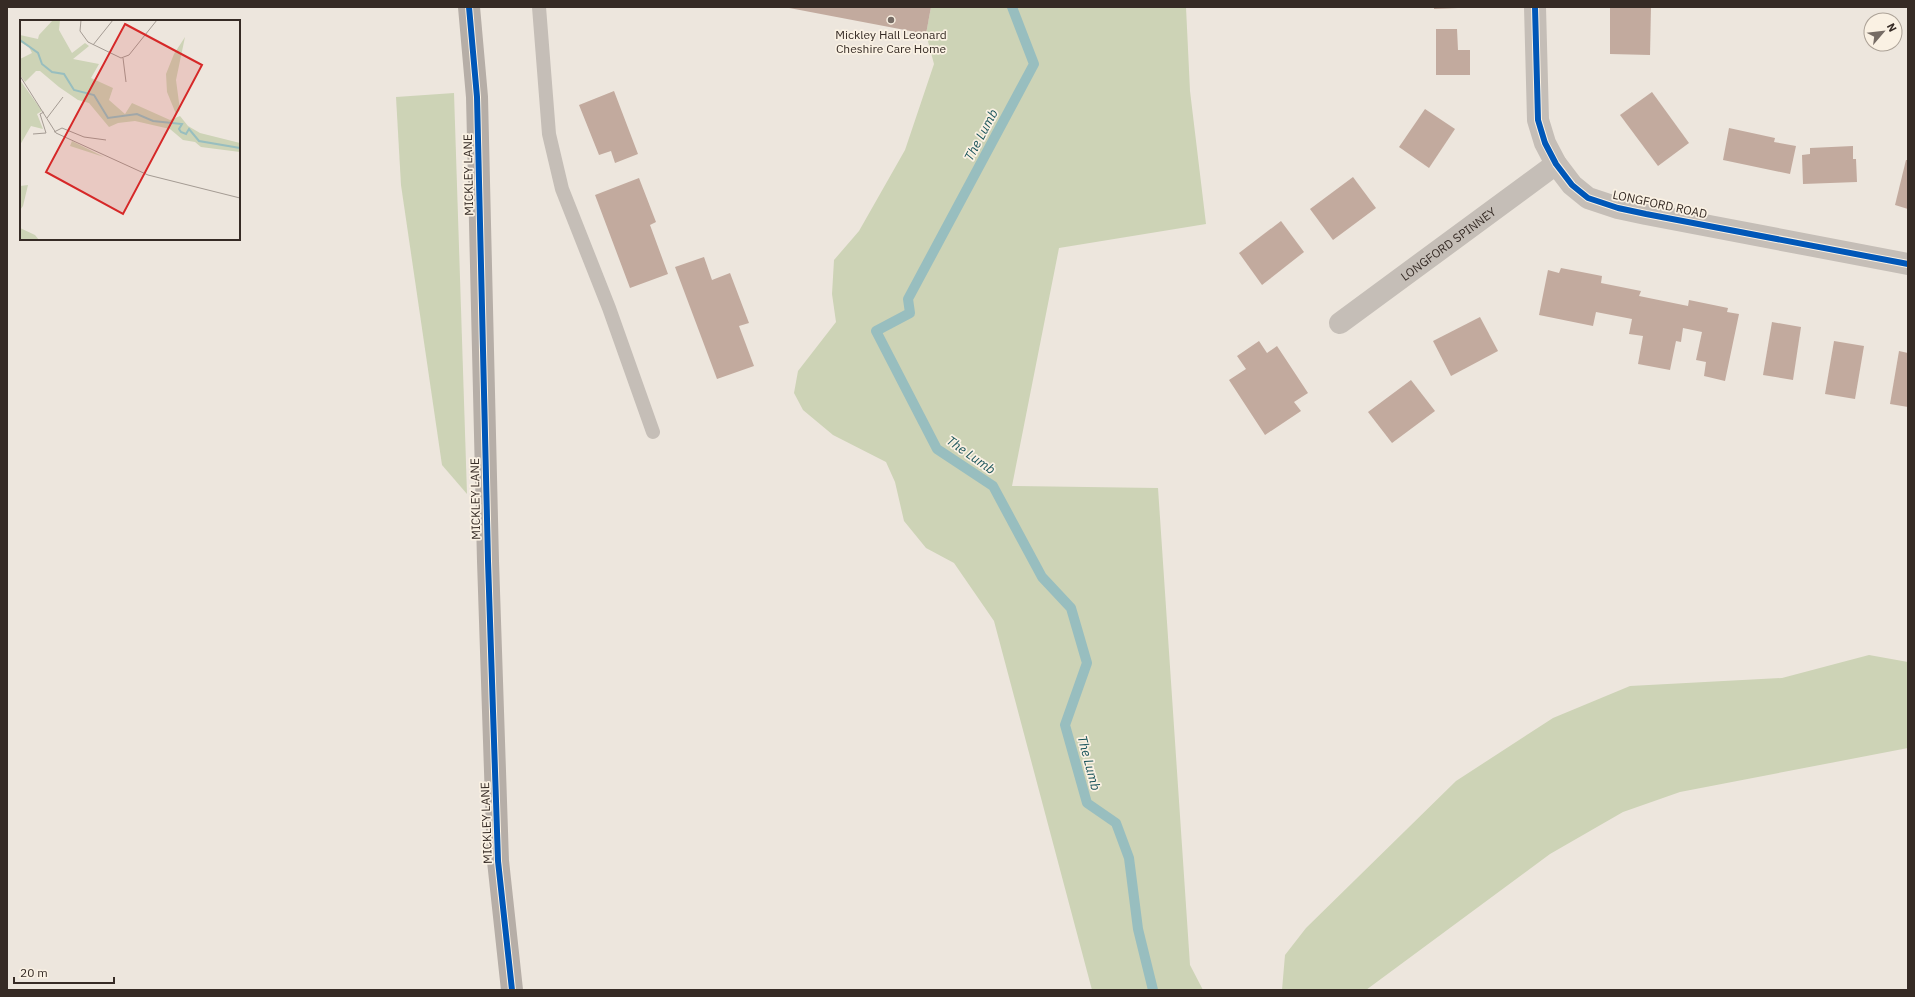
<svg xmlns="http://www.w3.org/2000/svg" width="1915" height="997" viewBox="0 0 1915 997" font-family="'IBM Plex Sans',sans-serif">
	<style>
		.green { fill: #cdd3b6 }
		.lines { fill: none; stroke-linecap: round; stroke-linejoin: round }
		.stream { stroke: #98bebf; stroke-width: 10 }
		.building { fill: #c2aa9e }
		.lane { stroke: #c5beb7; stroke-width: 14 }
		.street { stroke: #c5beb7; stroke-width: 22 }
		.secondary { stroke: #b6aea7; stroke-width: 22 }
		.cycleway-casing { stroke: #faf1e3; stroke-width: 8 }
		.cycleway { stroke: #0057b8; stroke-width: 6 }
		.poi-dot { fill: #766c65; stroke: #faf1e3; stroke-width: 1.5 }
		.labels { text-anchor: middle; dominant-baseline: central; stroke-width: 3.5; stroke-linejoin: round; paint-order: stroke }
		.poi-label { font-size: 12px; fill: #362b25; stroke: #faf1e3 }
		.street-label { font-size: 12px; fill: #362b25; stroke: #faf1e3 }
		.water-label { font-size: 13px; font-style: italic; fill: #18535a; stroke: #faf1e3 }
		.inset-river { fill: none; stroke: #98bebf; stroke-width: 2 }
		.inset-road { fill: none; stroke: #a49b93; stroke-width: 1 }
		.view { fill: #d62828; fill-opacity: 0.15; stroke: #d62828; stroke-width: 2 }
		.inset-edge { fill: none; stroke: #362b25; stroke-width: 2 }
	</style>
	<rect width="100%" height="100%" fill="#ede6dd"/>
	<g class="green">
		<path d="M931,7H1186L1190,91L1206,224L1059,248L1012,486L1158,488L1190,965L1203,990H1092L994,621L954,563L926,548L904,521L895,482L886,462L833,435L803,410L794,393L798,371L836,322L832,294L834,260L859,231L905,150L934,64L926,34Z"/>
		<path d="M454,93L467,494L442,465L401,185L396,97Z"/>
		<path d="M1869,655L1908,662V748L1680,792L1623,812L1550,854L1366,990H1282L1285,955L1306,928L1456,781L1553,718L1630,686L1782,678Z"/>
	</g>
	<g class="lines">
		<path class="stream" d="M1012,7L1034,64L908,299L910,313L876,331L937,449L993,486L1042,577L1071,608L1087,663L1065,725L1087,803L1116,823L1129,858L1138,929L1153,990"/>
	</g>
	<g class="building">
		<path d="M784,7H931L926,34Z"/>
		<path d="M1434,7H1458V8L1434,9Z"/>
		<path d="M1610,7H1651L1650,55L1610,54Z"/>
		<path d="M1436,29H1457L1458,50H1470V75H1436Z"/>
		<path d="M614,91L638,154L615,163L611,151L599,155L579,105Z"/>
		<path d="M1652,92L1689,143L1658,166L1620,115Z"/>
		<path d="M1425,109L1455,129L1429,168L1399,147Z"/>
		<path d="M1729,128L1775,138L1774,142L1796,146L1790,174L1723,160Z"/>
		<path d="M1853,146V159H1856L1857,182L1803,184L1802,155L1810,154V148Z"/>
		<path d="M1906,160H1908V209L1895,205Z"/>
		<path d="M1353,177L1376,208L1333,240L1310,209Z"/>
		<path d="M639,178L656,222L650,225L668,274L630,288L595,195Z"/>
		<path d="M1281,221L1304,252L1262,285L1239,253Z"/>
		<path d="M704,257L712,280L730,273L749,323L739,326L754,366L717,379L675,267Z"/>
		<path d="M1561,268L1602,276L1601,283L1641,291L1639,296L1688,306L1689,300L1728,308L1727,312L1739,314L1725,381L1704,376L1706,362L1696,360L1702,332L1683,328L1681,342L1676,341L1670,370L1638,364L1643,336L1629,334L1632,319L1596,312L1593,326L1539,315L1548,270L1559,273Z"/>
		<path d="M1480,317L1498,351L1451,376L1433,341Z"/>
		<path d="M1772,322L1801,327L1793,380L1763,375Z"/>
		<path d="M1259,341L1267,353L1277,346L1308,393L1294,402L1301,411L1265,435L1229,380L1246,369L1237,356Z"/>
		<path d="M1834,341L1864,346L1855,399L1825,394Z"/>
		<path d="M1899,351L1908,353V407L1890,404Z"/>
		<path d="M1411,380L1435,411L1392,443L1368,412Z"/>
	</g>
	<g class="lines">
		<path class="lane" d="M539,7L549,134L562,189L609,308L653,432"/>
		<g class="street">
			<path d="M1535,7L1538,120L1545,143L1556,164L1572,185L1588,198L1618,208L1646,214L1908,264"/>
			<path id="s1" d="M1340,323L1556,164"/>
		</g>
		<path class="secondary" d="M469,7L477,97L488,561L498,861L512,990"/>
		<g class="cycleway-casing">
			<g id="cycleway">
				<path d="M469,7L477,97L488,561L498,861L512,990"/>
				<path d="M1535,7L1538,120L1545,143L1556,164L1572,185L1588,198L1618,208L1646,214L1908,264"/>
			</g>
		</g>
		<use href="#cycleway" class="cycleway"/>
	</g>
	<circle class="poi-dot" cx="891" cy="20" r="4"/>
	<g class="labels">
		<g class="poi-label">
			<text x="891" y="34">Mickley Hall Leonard<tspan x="891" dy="14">Cheshire Care Home</tspan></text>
		</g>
		<g class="street-label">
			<text transform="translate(468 175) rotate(-91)">MICKLEY LANE</text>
			<text transform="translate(1660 204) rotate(12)">LONGFORD ROAD</text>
			<text stroke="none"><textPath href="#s1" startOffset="134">LONGFORD SPINNEY</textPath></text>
			<text transform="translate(475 499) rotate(-91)">MICKLEY LANE</text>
			<text transform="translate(486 823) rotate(-92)">MICKLEY LANE</text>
		</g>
		<g class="water-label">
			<text transform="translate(981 135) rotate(-62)">The Lumb</text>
			<text transform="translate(971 455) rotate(35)">The Lumb</text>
			<text transform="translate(1089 763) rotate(75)">The Lumb</text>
		</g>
	</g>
	<g transform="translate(20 20)">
		<rect width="220" height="220" fill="#ede6dd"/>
		<path d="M33,0H40L39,10L52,33L65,23L69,26L53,39L79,44L71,58L93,68L89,80L105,94L112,83L150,100L160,96L168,106L180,113L220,123V132L181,127L175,122L163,120L150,109L115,101L98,103L89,107L69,83L58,80L39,67L20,51H16L5,62L0,55V39L12,33L9,27L0,22V15L18,19L19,15ZM165,17L156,60L160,90L156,94L147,72L146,54L154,34ZM0,60L22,91L17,94L23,109L11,106L0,125ZM52,121L84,137L50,126ZM8,165L3,186L0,190V166ZM0,208L15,215L19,220H0Z" fill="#cdd3b6"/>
		<path class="inset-river" d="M0,20L18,33L22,44L32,52L44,54L54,70L74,75L88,98L117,94L133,101L162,104L159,109L161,112L166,114L169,109L179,121L220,128"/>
		<path class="inset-road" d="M61,0L60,11L68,22L101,38L109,35L137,0M73,25L93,0M103,38L106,62M0,56L36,113L128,155L220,178M27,98L43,77M34,112L42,108L64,117L86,120M13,114L26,113L20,94L24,92"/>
		<path class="view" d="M105,4L182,45L103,194L26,152Z"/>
		<rect width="220" height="220" class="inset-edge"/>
	</g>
	<rect width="1915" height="997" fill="none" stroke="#362b25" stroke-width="16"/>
	<g transform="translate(1883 32) rotate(62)"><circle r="19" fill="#faf1e3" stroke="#aca297"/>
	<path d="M0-3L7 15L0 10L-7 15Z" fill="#766c65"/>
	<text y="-6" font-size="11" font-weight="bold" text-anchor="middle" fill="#362b25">N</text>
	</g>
	<path d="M14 977v6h100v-6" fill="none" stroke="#362b25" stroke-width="2"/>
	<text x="20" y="977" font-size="12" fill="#362b25" stroke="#faf1e3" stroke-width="3" paint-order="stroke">20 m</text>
</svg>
